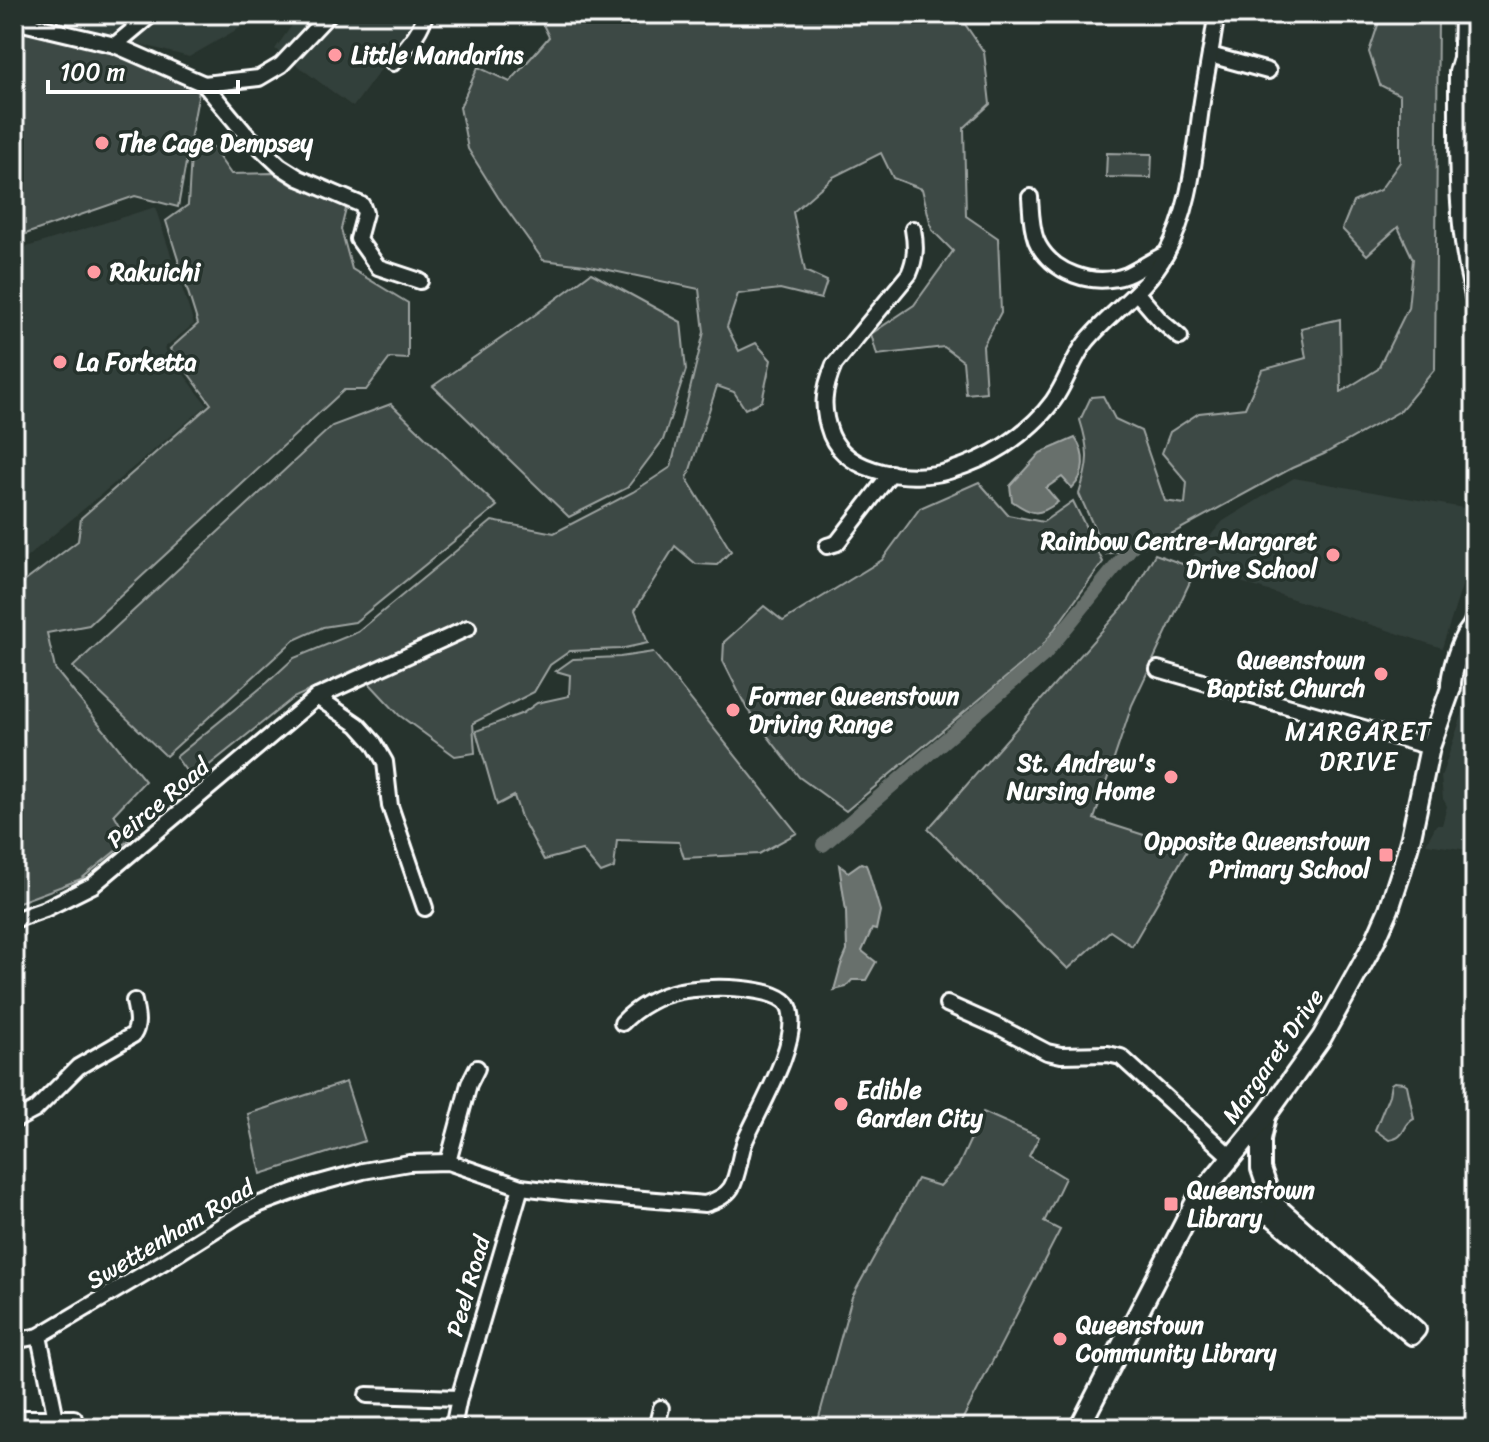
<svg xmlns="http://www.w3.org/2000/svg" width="1489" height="1442" viewBox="0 0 1489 1442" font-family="Sriracha,sans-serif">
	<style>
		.built { fill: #333f3a }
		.green { fill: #3e4944; stroke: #9ea4a2; stroke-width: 2 }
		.water { fill: #67706c; stroke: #a4a9a7; stroke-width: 2 }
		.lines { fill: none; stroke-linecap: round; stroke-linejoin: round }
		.canal { stroke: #67706c; stroke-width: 14 }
		.minor-casing { stroke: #fff; stroke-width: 20 }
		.tertiary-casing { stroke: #fff; stroke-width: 24 }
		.minor { stroke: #26332d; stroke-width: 14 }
		.tertiary { stroke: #26332d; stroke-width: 18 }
		.poi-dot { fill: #ff9aa2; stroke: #26332d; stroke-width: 3 }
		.labels { text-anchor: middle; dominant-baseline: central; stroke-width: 7; stroke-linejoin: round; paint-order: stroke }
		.poi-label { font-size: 24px; font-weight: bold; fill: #fff; stroke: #26332d; text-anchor: start }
		.street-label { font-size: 24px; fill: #fff; stroke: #26332d }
		.neighbourhood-label { font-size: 26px; letter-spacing: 2px; fill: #fff; stroke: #26332d }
	</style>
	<rect width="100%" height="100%" fill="#26332d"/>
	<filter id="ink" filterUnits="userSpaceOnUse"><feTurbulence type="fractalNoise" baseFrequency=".0125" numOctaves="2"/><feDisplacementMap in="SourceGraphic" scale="16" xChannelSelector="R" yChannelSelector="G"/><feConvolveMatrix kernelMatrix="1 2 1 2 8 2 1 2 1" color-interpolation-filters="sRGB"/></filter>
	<g filter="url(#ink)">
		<g class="built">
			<path d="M25,14H264L189,57Z"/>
			<path d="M300,14H422L353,107L275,49Z"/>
			<path d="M155,207L194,324L164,348L207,405L14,568V251Z"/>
			<path d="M1294,478L1475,510V546L1442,648L1186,564L1223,521Z"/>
			<path d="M1475,676V851L1426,844L1436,825H1442L1447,806L1443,799L1441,777Z"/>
		</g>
		<g class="green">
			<path d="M538,14H958L984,52L990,104L964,128L966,216L998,238L1001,312L983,346L986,392L966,394L963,361L944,347L877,355L871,334L914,305L953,251L932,230L922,189L893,178L881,153L833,177L793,212L805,271L827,281L821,299L780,289L738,294L727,327L739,351L756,343L771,360L762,401L745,409L734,392L717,386L687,479L731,551L717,565L696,564L675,546L635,610L648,643L620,649L570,651L550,665L534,692L473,723L475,753L455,756L399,715L356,669L293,698L192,779L176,757L268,682L294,658L358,632L492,521L554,533L633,492L671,467L704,332L699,289L585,265L543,260L498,197L468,149L460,107L478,67L510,82L549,37Z"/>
			<path d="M1407,14H1438L1435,369L1400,411L1324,454L1292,468L1151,545L1106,554L1079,494C1089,464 1090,451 1080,420L1091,397L1103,396L1115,419L1141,431L1165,501L1185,504L1187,482L1162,453L1170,432L1199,413L1245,408L1262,370L1306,358L1301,328L1340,319L1341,392L1378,369L1408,308L1413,259L1398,227L1367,255L1342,229L1353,202L1380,190L1400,162V95L1380,85L1369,52L1380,19Z"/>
			<path d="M14,28L119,53L199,91L178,207L135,196L14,238Z"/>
			<path d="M206,139L231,174L273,173L294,186L347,205L341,229L352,269L408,303V359L390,358L366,390H344L89,625L47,633L55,669L145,781L114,814L129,840L81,879L14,904V586L20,585L78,541L81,518L211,404L170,349L198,324L166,221L188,205L191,155Z"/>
			<path d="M1107,153L1152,154L1151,178L1106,177Z"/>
			<path d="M591,273L681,322L686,370L663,440L627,488L569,517L433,386L532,317Z"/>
			<path d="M391,404L497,506L355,622L323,627L294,640L166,756L73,667L332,426Z"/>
			<path d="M979,482L1008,515L1043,522L1073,501L1103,562L1041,648L846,811L799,777L747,709L723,661L724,642L764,606L783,621L882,560L920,508Z"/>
			<path d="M1155,554L1196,569L1132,705L1094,819L1188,849L1132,946L1110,931L1068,969L928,829L1129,600Z"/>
			<path d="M653,652L797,833L759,854L684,858L679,842L617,840L614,868L601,873L582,850L544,860L521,817L514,796L497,805L476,731L523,713L537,703L569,696L570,675L556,671L573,659L620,657Z"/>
			<path d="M346,1082L365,1141L261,1174L248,1114Z"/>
			<path d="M1394,1082L1404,1083L1407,1085L1414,1119C1402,1124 1407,1138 1389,1140L1375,1130L1389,1095L1391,1084Z"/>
			<path d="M983,1112L1039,1137L1029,1156L1065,1178L1044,1222L1060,1230L958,1428H816L852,1297L917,1179L940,1186L958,1167Z"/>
		</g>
		<g class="water">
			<path d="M1075,438C1086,453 1086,475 1072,488L1062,477L1046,488L1058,502C1038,517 1032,515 1012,501L1010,486L1040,453Z"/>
			<path d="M861,863L866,865L868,870L880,911L876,930L872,929L862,951L876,962L866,980H852L846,987L834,990L841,965L847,951L846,911L839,865L848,872Z"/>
		</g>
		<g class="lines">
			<path class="canal" d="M823,845L1044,655L1134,544"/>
			<g class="minor-casing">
				<g id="minor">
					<path d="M14,21L115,45L204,84L244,132L280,166L299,178L362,205L365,213L358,239L378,267L420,281"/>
					<path d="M115,45L152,14"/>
					<path d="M1210,55L1268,71"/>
					<path d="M393,63C405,48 421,33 425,14"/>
					<path d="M204,84L259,78L281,65L329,14"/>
					<path d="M1030,197C1031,211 1031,226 1036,240C1050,273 1094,288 1127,275C1140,269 1152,260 1166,254"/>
					<path d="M913,229C916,246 916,258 909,274L834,365C823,391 821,408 831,435C848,475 912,482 949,471C968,465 987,457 1004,446C1022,434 1040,419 1053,401C1068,380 1074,353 1093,334C1118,307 1148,287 1166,254C1191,209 1194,158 1201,108C1205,80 1211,52 1215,24L1219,14"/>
					<path d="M1137,293L1161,321L1180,337"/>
					<path d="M827,546L837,543L891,473"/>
					<path d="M1158,669L1430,747"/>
					<path d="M317,697L358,725L374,743L385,762L390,806L425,908"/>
					<path d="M14,920L45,909L93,885L317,697L468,628"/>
					<path d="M947,1004L1001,1028L1047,1052L1061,1055L1108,1054L1121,1057L1231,1157"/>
					<path d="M14,1121L35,1110L78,1067L133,1035C140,1025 136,1012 134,1001"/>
					<path d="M448,1162L469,1084L477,1068"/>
					<path d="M1268,1215L1412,1337L1418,1330L1271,1199"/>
					<path d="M39,1336L56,1419"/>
					<path d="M14,1341L39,1336L167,1260L240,1214L260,1204L312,1185L363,1171L409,1163L448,1162L521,1187L571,1193L705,1204C715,1201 725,1197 731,1188C739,1175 739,1156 745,1141C759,1109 800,1042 790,1009C783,984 702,986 680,991C659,995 637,1007 622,1023"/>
					<path d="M367,1395L459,1398"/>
					<path d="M14,1418H74"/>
					<path d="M453,1428L459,1398L521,1187"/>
					<path d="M656,1428L661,1408"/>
				</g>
			</g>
			<g class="tertiary-casing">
				<g id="tertiary">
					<path d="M1464,14L1463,58L1459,72V81C1459,157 1457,222 1475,296"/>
					<path d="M1468,110L1475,130"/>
					<path d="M1266,1116L1261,1139V1169L1271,1199"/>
					<path d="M1186,1221L1205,1210L1247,1204L1268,1215"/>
					<path d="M1079,1428L1197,1199L1267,1114L1322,1037L1375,941L1389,909L1401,872L1411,837L1430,747L1451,688C1450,676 1459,648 1465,637C1469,631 1473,627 1475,620"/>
				</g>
			</g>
			<use href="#minor" class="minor"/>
			<use href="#tertiary" class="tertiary"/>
		</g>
	</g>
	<g class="poi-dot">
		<circle cx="335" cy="55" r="8"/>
		<circle cx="102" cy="143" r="8"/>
		<circle cx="94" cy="272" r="8"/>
		<circle cx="60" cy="362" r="8"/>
		<circle cx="1333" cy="555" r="8"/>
		<circle cx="1381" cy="674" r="8"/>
		<circle cx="733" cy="710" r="8"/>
		<circle cx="1171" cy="777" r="8"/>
		<rect x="1378" y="847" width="16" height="16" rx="4"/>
		<circle cx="841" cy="1104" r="8"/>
		<rect x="1163" y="1196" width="16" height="16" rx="4"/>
		<circle cx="1060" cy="1339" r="8"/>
	</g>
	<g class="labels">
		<g class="poi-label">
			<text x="351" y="55">Little Mandaríns</text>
			<text x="118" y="143">The Cage Dempsey</text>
			<text x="110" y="272">Rakuichi</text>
			<text x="76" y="362">La Forketta</text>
			<text x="1317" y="541" text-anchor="end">Rainbow Centre-Margaret<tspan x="1317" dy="28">Drive School</tspan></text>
			<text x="1365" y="660" text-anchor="end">Queenstown<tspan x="1365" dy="28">Baptist Church</tspan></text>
			<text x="749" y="696">Former Queenstown<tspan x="749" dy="28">Driving Range</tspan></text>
			<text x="1155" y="763" text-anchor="end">St. Andrew's<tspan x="1155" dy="28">Nursing Home</tspan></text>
			<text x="1370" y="841" text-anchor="end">Opposite Queenstown<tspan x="1370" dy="28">Primary School</tspan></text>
			<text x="857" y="1090">Edible<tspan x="857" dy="28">Garden City</tspan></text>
			<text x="1187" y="1190">Queenstown<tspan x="1187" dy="28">Library</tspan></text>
			<text x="1076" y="1325">Queenstown<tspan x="1076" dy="28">Community Library</tspan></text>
		</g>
		<g class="street-label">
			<text transform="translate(158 803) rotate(-40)">Peirce Road</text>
			<text transform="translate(1273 1056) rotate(-55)">Margaret Drive</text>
			<text transform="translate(170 1234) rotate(-31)">Swettenham Road</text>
			<text transform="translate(468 1286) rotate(-74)">Peel Road</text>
		</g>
		<g class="neighbourhood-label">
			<text x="1359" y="731">MARGARET<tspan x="1359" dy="30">DRIVE</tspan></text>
		</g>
	</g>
	<rect width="1489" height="1442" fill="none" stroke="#26332d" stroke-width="48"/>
	<rect x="24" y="24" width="1441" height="1394" fill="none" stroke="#fff" stroke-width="3" filter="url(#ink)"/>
	<path d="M48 80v12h190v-12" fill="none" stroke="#ffffff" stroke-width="4"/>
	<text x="60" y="80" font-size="24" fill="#ffffff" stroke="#26332d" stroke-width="6" paint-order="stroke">100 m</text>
</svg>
